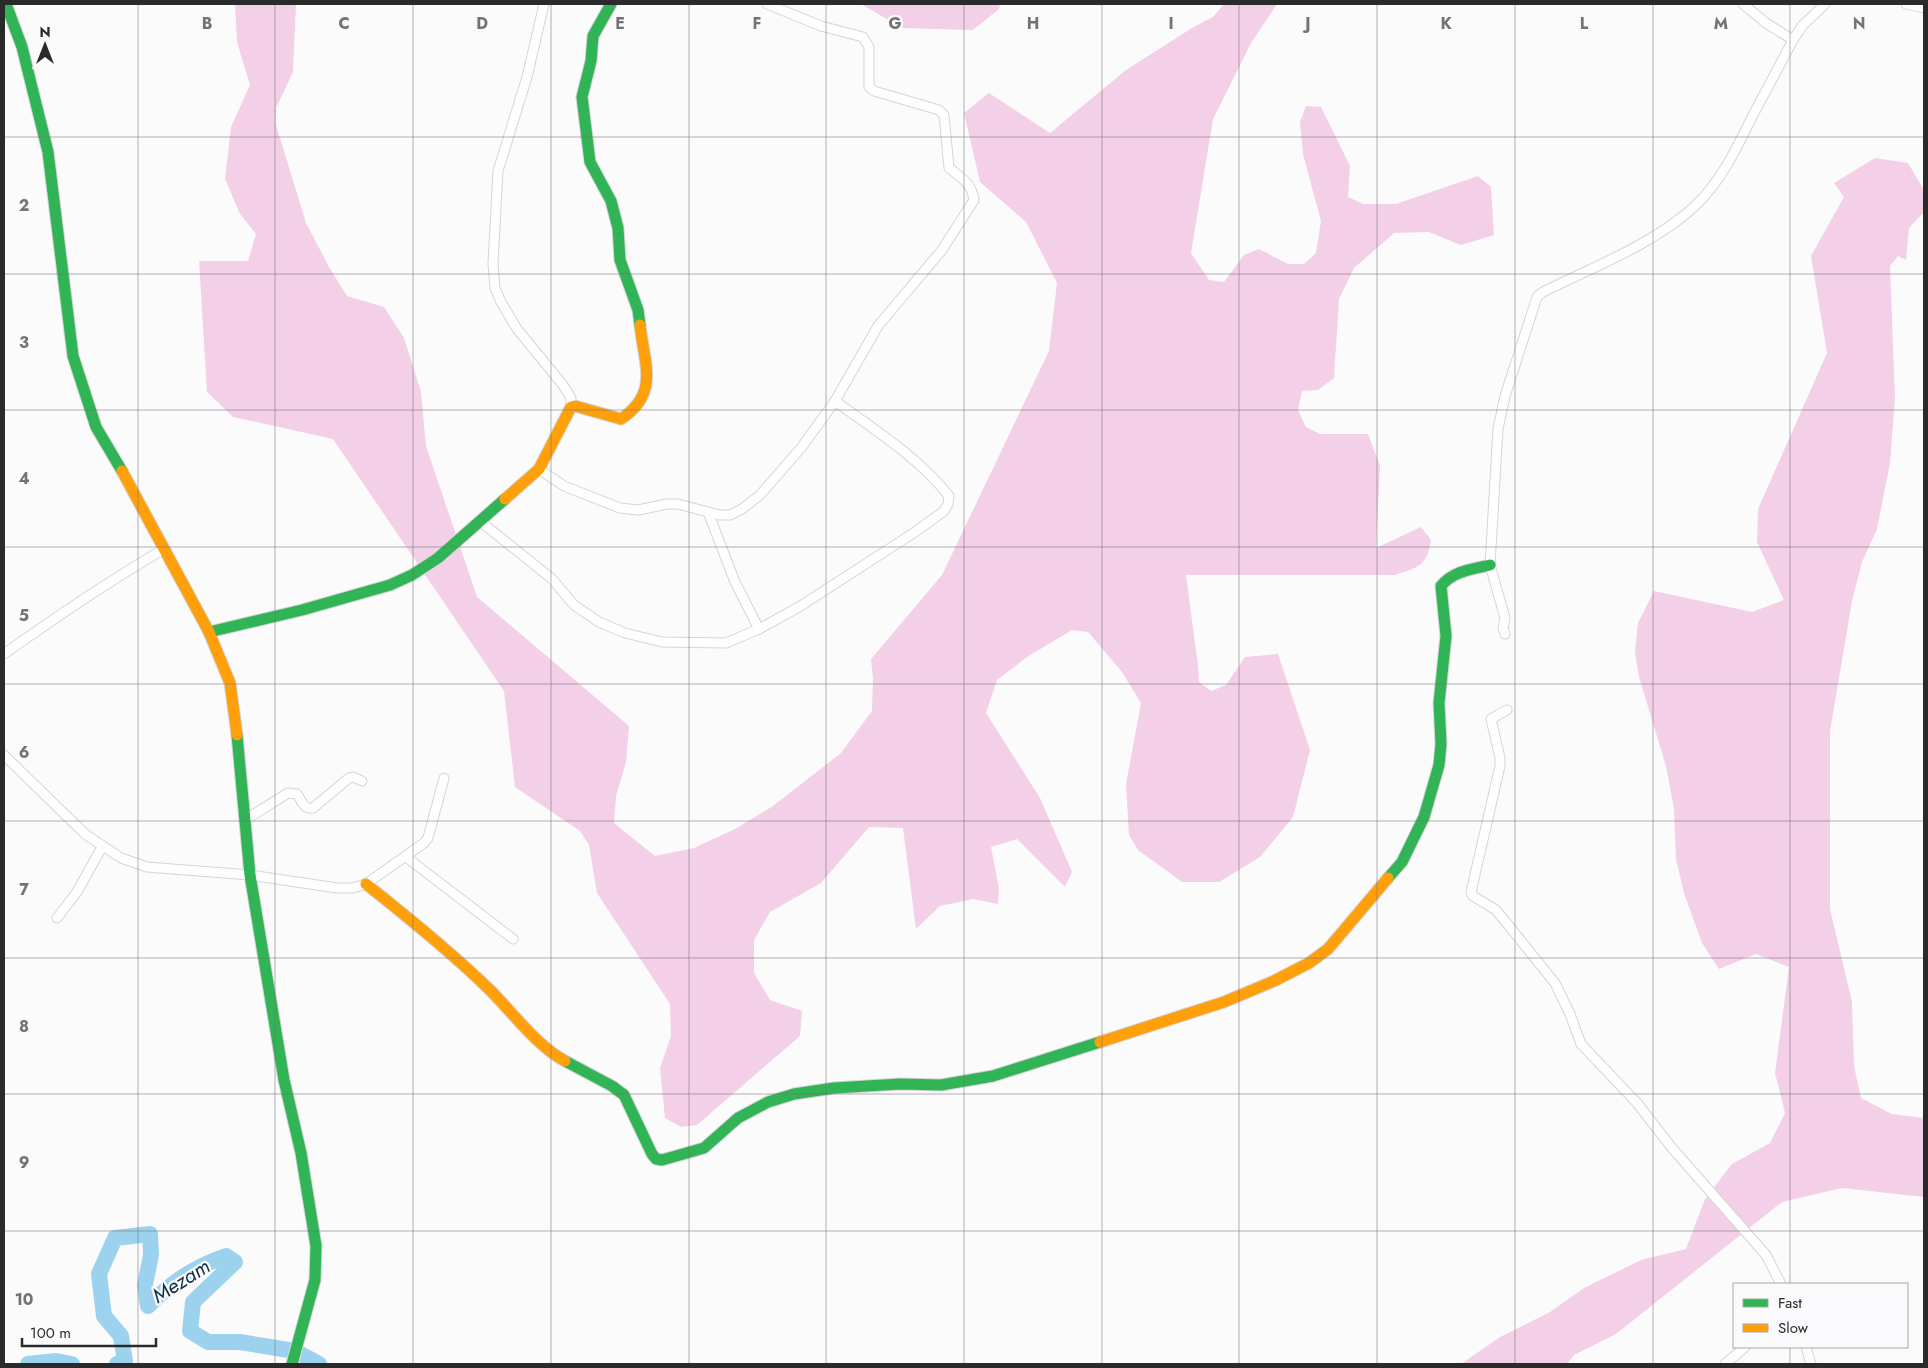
<svg xmlns="http://www.w3.org/2000/svg" width="1928" height="1368" viewBox="0 0 1928 1368" font-family="Jost,sans-serif">
	<style>
		.forest { fill: #f4cfe8 }
		.lines { fill: none; stroke-linecap: round; stroke-linejoin: round }
		.river { stroke: #9dd2ef; stroke-width: 16 }
		.street-casing { stroke: #d5d5d6; stroke-width: 11 }
		.fast-casing { stroke: #d5d5d6; stroke-width: 13 }
		.slow-casing { stroke: #d5d5d6; stroke-width: 13 }
		.street { stroke: #fefeff; stroke-width: 9 }
		.fast { stroke: #30b455; stroke-width: 11 }
		.slow { stroke: #ff9f0a; stroke-width: 11 }
		.grid { fill: none; stroke: #737374; stroke-width: 1; stroke-opacity: 0.55 }
		.labels { text-anchor: middle; dominant-baseline: central; stroke-width: 4.5; stroke-linejoin: round; paint-order: stroke }
		.water-label { font-size: 21px; font-style: italic; fill: #103344; stroke: #fafafd }
		.grid-label { font-size: 16px; text-anchor: middle; font-weight: bold; fill: #737374; stroke: #fafafd; stroke-width: 4.5; stroke-linejoin: round; paint-order: stroke }
	</style>
	<rect width="100%" height="100%" fill="#fbfbfc"/>
	<g class="forest">
		<path d="M235,4H296L293,72L276,108V125L306,223L329,267L347,296L384,307L404,338L421,392L426,446L477,597L629,726L626,762L616,796L614,823L655,856L694,848L735,829L773,806L841,753L872,711L873,679L871,659L942,575L1049,351L1057,283L1026,222L980,182L964,113L989,93L1050,133L1126,70L1192,28L1213,17L1224,4H1277L1251,43L1213,119L1191,253L1209,280L1224,282L1244,255L1259,249L1288,264H1304L1316,253L1321,221L1303,154L1300,122L1306,106L1321,107L1350,166L1348,197L1363,204H1396L1478,176L1491,187L1494,235L1461,245L1429,232L1394,233L1354,268L1339,299L1334,378L1318,390L1302,391L1298,410L1306,427L1320,434H1368L1380,466L1376,548L1421,527L1431,540C1427,566 1419,567 1395,575H1186L1198,666L1199,682L1211,691L1226,685L1245,657L1278,654L1310,750L1293,817L1260,857L1219,882H1182L1138,850L1129,835L1126,784L1141,703L1122,672L1088,632L1072,630L1027,657L997,680L986,713L1040,798L1072,872L1065,887L1017,839L991,847L999,889L998,904L973,899L940,906L916,929L903,828L869,827L821,883L770,912L754,940V973L770,1000L802,1011L800,1036L697,1125L681,1127L665,1118L660,1068L671,1036L670,1004L597,893L589,845L580,831L515,787L504,691L333,439L233,417L207,392L199,261H248L256,234L240,214L225,179L231,127L250,85L237,42Z"/>
		<path d="M861,4H1000L999,9L973,30L902,28Z"/>
		<path d="M1875,158L1908,163L1924,190V212L1909,228L1906,260L1898,256L1890,266L1895,398L1890,463L1877,529L1862,562L1852,601L1830,731V909L1852,1002L1854,1066L1861,1098L1892,1114L1924,1118V1197L1842,1188L1782,1202L1616,1334L1574,1355L1567,1364H1461L1500,1337L1550,1312L1584,1288L1641,1260L1686,1249L1705,1199L1732,1164L1770,1143L1785,1113L1775,1073L1789,967L1756,954L1719,969L1702,943L1684,893L1676,859L1674,809L1666,766L1639,677L1635,652L1638,623L1654,591L1752,612L1784,600L1757,542L1758,509L1827,353L1811,256L1844,197L1834,183Z"/>
	</g>
	<g class="lines">
		<g class="river">
			<path d="M28,1364L56,1361L72,1364"/>
			<path d="M117,1364L125,1361L121,1336L104,1316L99,1274L115,1238L150,1234L151,1255L145,1285L148,1306C172,1282 194,1267 226,1256L235,1262L193,1302L190,1331L208,1342H240L295,1351L319,1364"/>
		</g>
		<g class="street-casing">
			<g id="street">
				<path d="M544,4L527,77L498,171L493,264L495,288L501,302L517,329L563,385L571,398V407"/>
				<path d="M1743,4L1766,23L1793,40"/>
				<path d="M1906,4L1924,8"/>
				<path d="M539,469L564,486L620,508L638,510L667,504H678L719,515H730L742,509L760,495L801,448L835,401L878,326L942,250L974,200C972,184 962,178 949,168L944,115L939,110L874,91L869,87V47L863,37L821,26L767,4"/>
				<path d="M708,512L735,582L759,629"/>
				<path d="M480,521L552,579L574,605L599,622L625,633L662,642L726,643L759,629L799,607L915,532L944,511L948,504L949,496C918,457 875,430 835,401"/>
				<path d="M1505,634L1503,628L1505,618L1490,565L1498,429L1505,396L1537,297L1543,292C1593,267 1657,243 1697,204C1722,180 1737,147 1752,117C1766,91 1779,66 1793,40L1802,26L1825,4"/>
				<path d="M4,654C56,617 109,581 164,549"/>
				<path d="M1507,710L1491,719L1500,758V766L1471,892L1473,896L1496,910L1555,983L1570,1014L1581,1044L1637,1103L1672,1148L1766,1255L1781,1284"/>
				<path d="M4,755L85,834L121,858L147,867L250,875L337,888H353L366,884L424,843L428,838L444,778"/>
				<path d="M245,820L288,793L297,794C301,800 304,810 313,808L349,778L353,777L362,781"/>
				<path d="M406,857L513,939"/>
				<path d="M57,918L77,892L102,847"/>
				<path d="M1806,1347L1811,1364"/>
				<path d="M1725,1364L1745,1347"/>
			</g>
		</g>
		<g class="fast-casing">
			<g id="fast">
				<path d="M6,4L22,47L48,152L73,356L96,427L122,471"/>
				<path d="M611,4L593,36L591,61L582,97L590,162L611,201L618,228L620,260L638,310L640,325"/>
				<path d="M209,632L302,610L390,585L412,575L438,558L505,499"/>
				<path d="M237,735L250,875L284,1080L301,1153L316,1246L315,1280L292,1364"/>
				<path d="M1388,878L1402,862L1424,817L1439,765L1441,744L1439,703L1446,636L1441,586C1453,571 1472,569 1490,565"/>
				<path d="M565,1061L612,1086L624,1095L652,1154L656,1159L662,1160L704,1148L738,1118L768,1102L794,1094L834,1088L900,1084L941,1085L993,1076L1100,1042"/>
			</g>
		</g>
		<g class="slow-casing">
			<g id="slow">
				<path d="M122,471L209,632L230,683L237,735"/>
				<path d="M505,499L539,469L571,407L575,406L621,419C660,393 644,364 640,325"/>
				<path d="M366,884C409,918 451,952 490,990C513,1013 537,1046 565,1061"/>
				<path d="M1100,1042L1224,1002L1274,981L1309,963L1328,949L1388,878"/>
			</g>
		</g>
		<use href="#street" class="street"/>
		<use href="#fast" class="fast"/>
		<use href="#slow" class="slow"/>
	</g>
	<path class="grid" d="M138,4V1364M275,4V1364M413,4V1364M551,4V1364M689,4V1364M826,4V1364M964,4V1364M1102,4V1364M1239,4V1364M1377,4V1364M1515,4V1364M1653,4V1364M1790,4V1284M4,137H1924M4,274H1924M4,410H1924M4,547H1924M4,684H1924M4,821H1924M4,958H1924M4,1094H1924M4,1231H1924M1790,1347V1364"/>
	<g class="labels">
		<g class="water-label">
			<text transform="translate(181 1281) rotate(-32)">Mezam</text>
		</g>
	</g>
	<g class="grid-label">
		<text x="207" y="29">B</text>
		<text x="344" y="29">C</text>
		<text x="482" y="29">D</text>
		<text x="620" y="29">E</text>
		<text x="757" y="29">F</text>
		<text x="895" y="29">G</text>
		<text x="1033" y="29">H</text>
		<text x="1171" y="29">I</text>
		<text x="1308" y="29">J</text>
		<text x="1446" y="29">K</text>
		<text x="1584" y="29">L</text>
		<text x="1721" y="29">M</text>
		<text x="1859" y="29">N</text>
		<text x="24" y="211">2</text>
		<text x="24" y="348">3</text>
		<text x="24" y="484">4</text>
		<text x="24" y="621">5</text>
		<text x="24" y="758">6</text>
		<text x="24" y="895">7</text>
		<text x="24" y="1032">8</text>
		<text x="24" y="1168">9</text>
		<text x="24" y="1305">10</text>
	</g>
	<rect width="1928" height="1368" fill="none" stroke="#2a2a2b" stroke-width="10"/>
	<rect x="1733" y="1283" width="175" height="65" fill="#fafafd" stroke="#a7a7a9"/>
	<rect x="1743" y="1299" width="25" height="8" fill="#30b455" stroke="#a7a7a9"/>
	<text x="1778" y="1308" font-size="15" fill="#2a2a2b">Fast</text>
	<rect x="1743" y="1324" width="25" height="8" fill="#ff9f0a" stroke="#a7a7a9"/>
	<text x="1778" y="1333" font-size="15" fill="#2a2a2b">Slow</text>
	<g transform="translate(45 45)" stroke="#fafafd" stroke-width="4" paint-order="stroke">
	<path d="M0-4L9 19L0 12L-9 19Z" fill="#2a2a2b"/>
	<text y="-8" font-size="14" font-weight="bold" text-anchor="middle" fill="#2a2a2b">N</text>
	</g>
	<path d="M22 1338v8h134v-8" fill="none" stroke="#2a2a2b" stroke-width="2.5"/>
	<text x="30" y="1338" font-size="15" fill="#2a2a2b" stroke="#fafafd" stroke-width="4" paint-order="stroke">100 m</text>
</svg>
